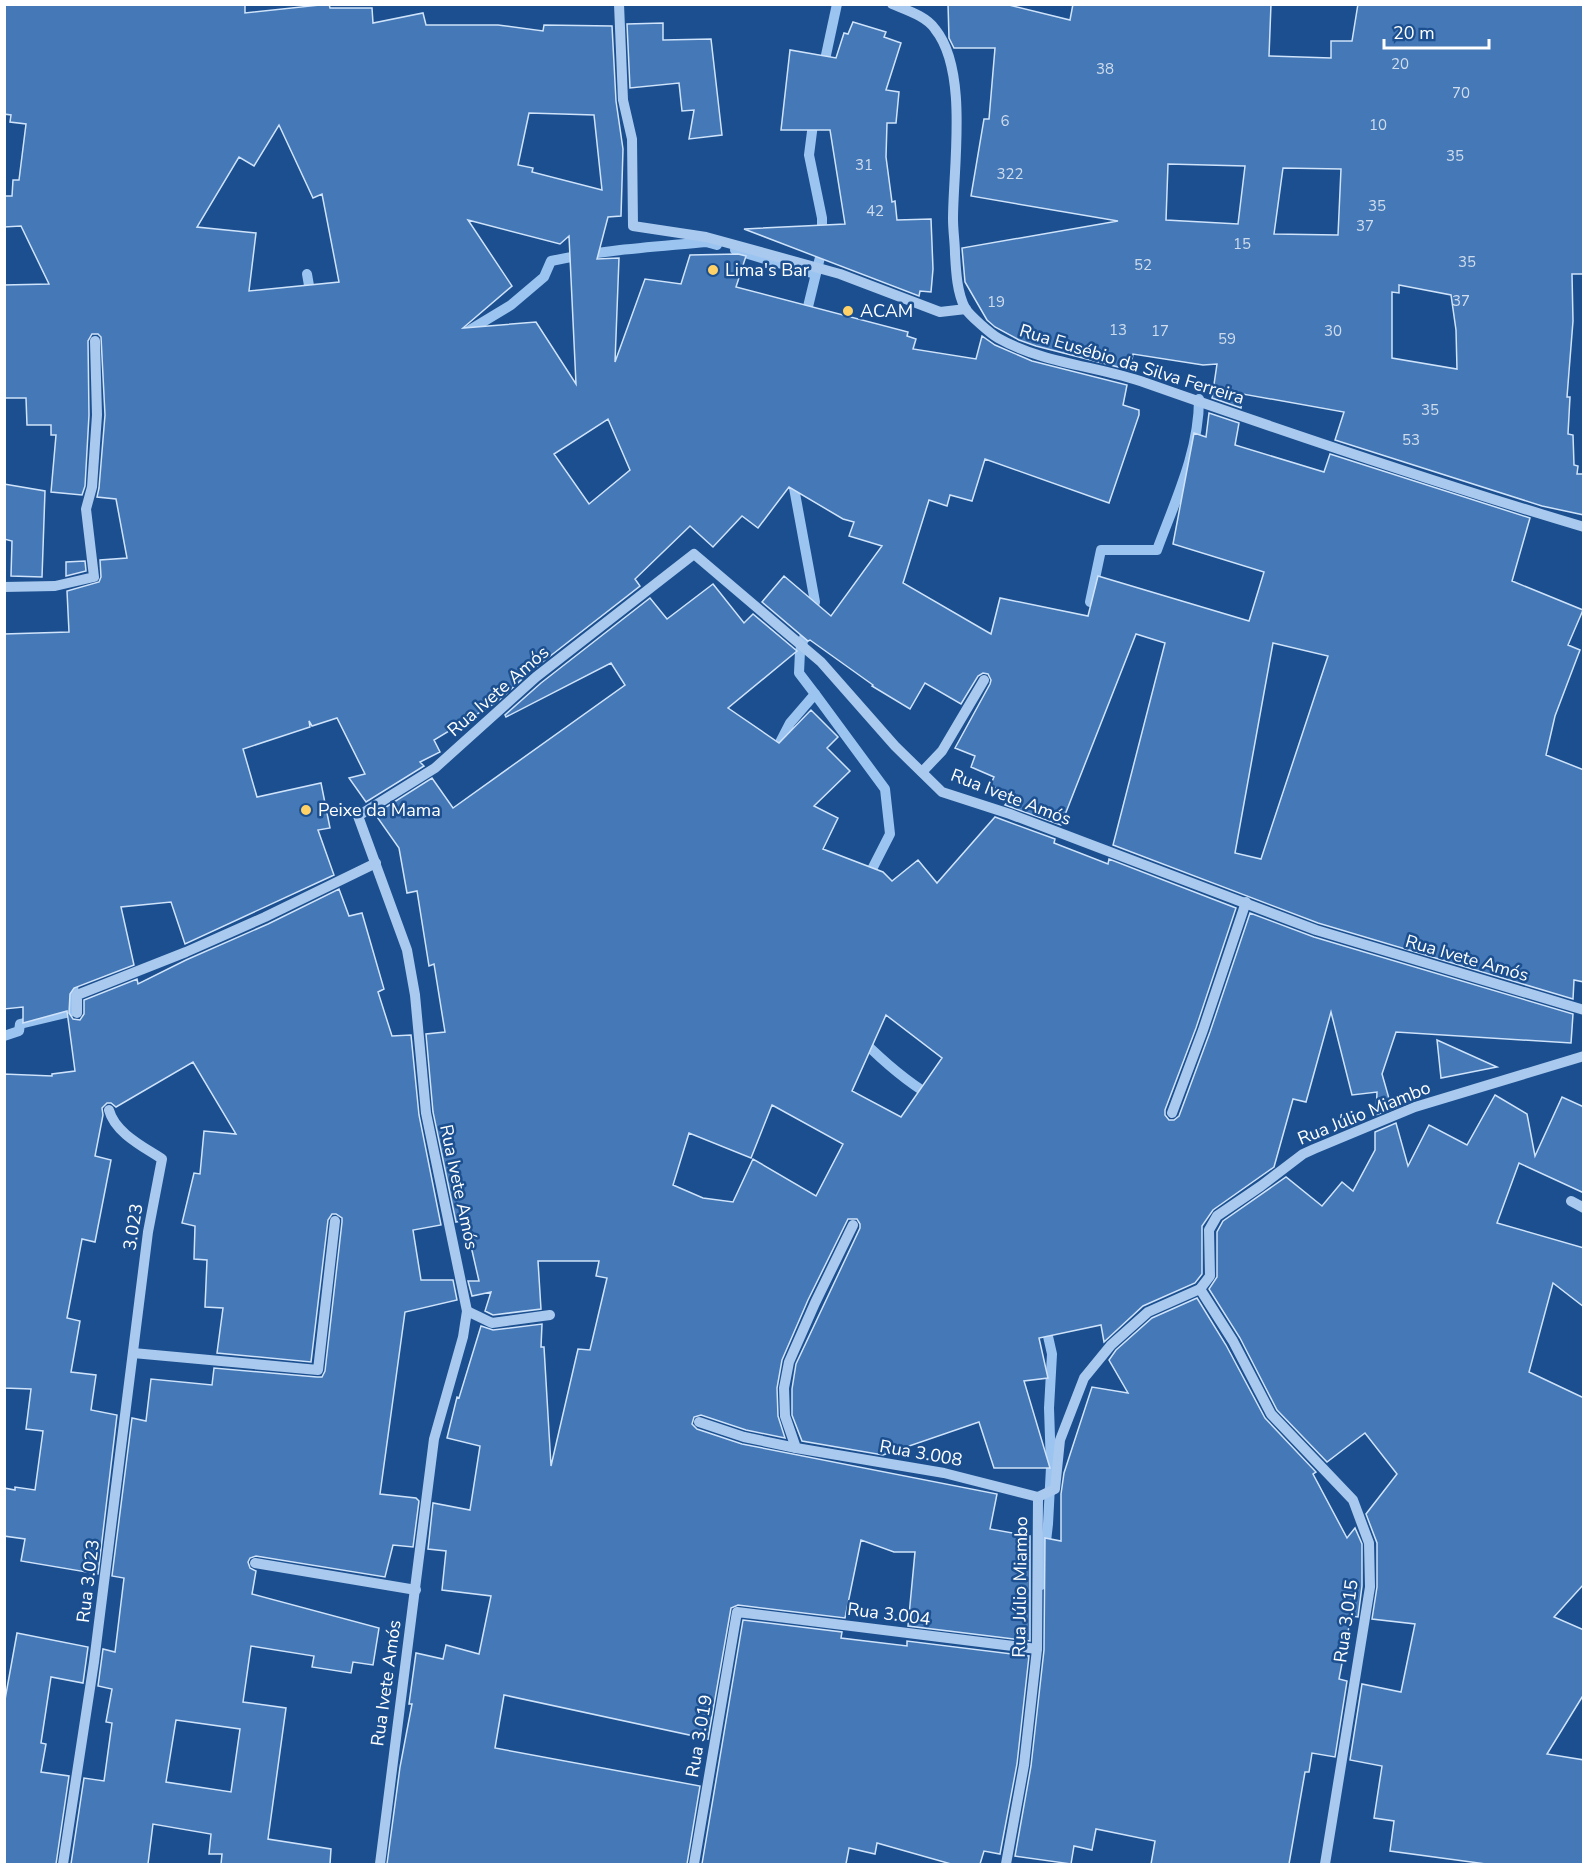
<svg xmlns="http://www.w3.org/2000/svg" width="1588" height="1869" viewBox="0 0 1588 1869" font-family="'Nunito Sans',sans-serif">
	<style>
		.lines { fill: none; stroke-linecap: round; stroke-linejoin: round }
		.stream { stroke: #9cc4f0; stroke-width: 10 }
		.building { fill: #4478b7; stroke: #cfe3fa; stroke-width: 1.5; fill-rule: evenodd }
		.minor { stroke: #a9c9ee; stroke-width: 10 }
		.poi-dot { fill: #ffd166; stroke: #1b4f8f; stroke-width: 2 }
		.labels { text-anchor: middle; dominant-baseline: central; stroke-width: 5; stroke-linejoin: round; paint-order: stroke }
		.number-label { font-size: 15px; fill: #d0dded }
		.poi-label { font-size: 18px; fill: #fff; stroke: #1b4f8f; text-anchor: start }
		.street-label { font-size: 18px; fill: #fff; stroke: #1b4f8f }
	</style>
	<rect width="100%" height="100%" fill="#1b4f8f"/>
	<g class="lines">
		<g class="stream">
			<path d="M823,69L837,4"/>
			<path d="M735,250L815,274"/>
			<path d="M307,274L311,297"/>
			<path d="M805,319L822,249V218L809,155L814,116"/>
			<path d="M463,334L511,305L544,277L551,261C602,250 654,247 706,242L717,245"/>
			<path d="M792,477L815,602L800,651L799,673L815,694"/>
			<path d="M1105,606L1090,602L1101,550H1157C1175,501 1199,452 1199,399"/>
			<path d="M774,754L790,723L815,694L885,789L890,834L867,879"/>
			<path d="M4,1036L19,1031L20,1024L74,1011L73,975"/>
			<path d="M862,1040C883,1061 906,1081 931,1096"/>
			<path d="M1041,1585L1048,1524L1051,1467L1049,1408L1052,1354L1045,1323"/>
		</g>
	</g>
	<g class="building">
		<path d="M4,4H245V13L329,4L330,8H372L373,23L423,13L426,25H498L543,31L544,25L612,26L616,101L623,149L621,216L608,217L597,259L619,258L615,362L645,279L681,284L690,255L738,254L746,256L736,287L908,332L907,336L916,339L913,349L976,359L982,336L995,345L1032,361L1127,385L1123,405L1139,410V415L1109,503L985,459L972,501L950,495L947,506L929,500L903,583L991,634L1000,598L1088,616L1098,576L1249,621L1264,572L1173,544L1194,433L1206,437L1209,413L1239,423L1235,445L1324,472L1330,454L1530,518L1512,581L1583,610L1568,645L1580,650L1555,716L1546,755L1584,770V982L1574,980L1573,999L1318,923L1113,845L1165,643L1136,634L1061,825L1005,805L1013,796L990,786L994,777L971,767L975,756L955,748L990,684L991,680L988,674L983,673L978,676L961,704L925,683L910,709L872,686L873,685L810,640L808,641L762,602L784,576L831,616L882,546L849,536L854,522L843,519L789,487L758,528L742,516L713,547L690,526L635,579L640,586L531,671L497,702L434,740L440,752L420,762L424,766L366,802L349,778L365,774L337,718L312,726L309,721L310,727L243,749L257,797L321,783L330,828L318,830L334,875L185,944L171,902L121,907L134,965L74,988L70,994L69,1013L73,1019L80,1020L84,1014V1000L137,979L138,984L186,960L268,924L339,889L349,916L362,913L384,989L378,992L392,1036L411,1035L419,1115L441,1225L413,1230L421,1280H453L457,1300L405,1312L380,1494L416,1498L419,1501L413,1547L393,1545L385,1577L256,1556L250,1558L248,1562L250,1568L256,1571L252,1594L379,1628L373,1665L353,1662L351,1673L312,1667L314,1656L251,1646L243,1702L286,1708L268,1839L331,1849L330,1864H221L222,1854H209L211,1834L153,1824L148,1864H71L84,1778L104,1781L112,1723L106,1722L112,1689L98,1686L103,1649L115,1652L124,1578L112,1576L132,1418L146,1421L151,1379L212,1385L214,1368L317,1377H322L325,1371L342,1222V1218L336,1214H332L328,1220L311,1362L217,1353L223,1308L205,1307L207,1260L194,1259L195,1226L182,1223L194,1173L200,1174L204,1131L236,1134L193,1062L116,1107L111,1103H107L102,1108L103,1115L95,1156L111,1160L95,1242L82,1239L67,1318L80,1321L71,1372L96,1375L91,1410L117,1415L98,1574L21,1561L25,1539L4,1536V1488L15,1490V1487L35,1490L43,1431L26,1429L31,1389L4,1388V1074L52,1076V1074L75,1071L67,1011L23,1023V1007L4,1009V634L69,632L67,591L99,582L101,577L100,560L127,558L116,499L97,497L99,488L105,415L101,337L98,334H92L88,341L89,415L85,486L82,495L51,492L56,435H51V425H27L26,398H4V285L49,284L21,226L4,227V196H12L13,180H19L26,124L10,122L11,115L4,114ZM529,113L594,115L602,190L532,172L533,168L518,165ZM279,125L313,198L322,194L339,282L249,291L256,233L197,227L239,157L254,166ZM468,220L560,244L569,236L576,384L536,322L463,328L512,286ZM608,419L630,470L589,504L554,454ZM1273,643L1328,656L1261,859L1235,853ZM176,1720L240,1729L231,1792L166,1782Z"/>
		<path d="M948,4H1005L1070,20L1073,4H1271L1269,56L1331,58V41H1352L1358,4H1584V274H1572L1573,321L1567,397H1570L1568,434L1573,435L1574,465L1578,466L1577,474H1584V515L1542,506L1335,440L1344,412L1243,394L1241,408L1212,398L1217,364L1203,365L1133,354L1130,370L1036,346L1019,340L995,327L987,320L965,282L962,248L1118,221L971,196L984,119H989L995,48H954L949,38ZM1168,164L1245,166L1238,224L1166,220ZM1283,168L1341,169L1338,235L1274,234ZM1399,285L1451,295L1456,330L1457,369L1392,358V292L1399,293Z"/>
		<path d="M853,22L886,32L884,37L901,43L886,90L899,92L896,123H887L886,157L892,202L895,201L897,220L931,219L933,269L931,292L920,291L919,296L744,229L845,224L830,130H781L790,50L836,58L844,33L848,34Z"/>
		<path d="M663,23V40L711,39L722,135L689,139L694,110L682,111L679,83L630,88L627,24Z"/>
		<path d="M4,484L45,491L42,577L11,576L12,541L4,539Z"/>
		<path d="M85,561L86,571L66,576V562Z"/>
		<path d="M713,584L744,623L753,614L797,651L728,708L779,743L811,710L838,737L827,748L850,771L814,806L838,818L823,849L883,872L892,881L918,860L937,883L995,817L1055,839L1054,843L1108,864L1109,859L1236,908L1196,1028L1165,1110V1115L1169,1120H1174L1179,1116L1210,1032L1250,913L1314,937L1573,1014L1571,1043L1396,1032L1382,1074L1392,1109L1376,1115L1377,1092L1352,1095L1331,1012L1306,1102L1293,1099L1274,1167L1213,1210L1202,1226V1274L1195,1283L1143,1306L1104,1342L1101,1325L1039,1338L1048,1378L1024,1381L1050,1468H994L979,1422L883,1455L802,1441L792,1415V1389L796,1364L860,1228V1224L857,1219H848L808,1300L782,1360L777,1388L778,1416L785,1438L746,1430L701,1415L694,1417L692,1424L697,1429L742,1444L997,1494L990,1529L1030,1536V1641L908,1626L915,1552H894L861,1540L845,1618L738,1605L731,1608L708,1739L504,1695L495,1748L700,1786L687,1864H387L400,1767L412,1704H409L416,1653L443,1659L446,1645L479,1654L491,1596L442,1590L446,1551L428,1549L433,1503L470,1510L480,1446L447,1438L457,1397L459,1398L481,1326L493,1330L542,1324L541,1347H544L551,1466L578,1349L590,1350L607,1278L596,1276L599,1261H538L541,1309L493,1315L485,1311L491,1292L472,1296L468,1281H479L465,1220L456,1222L433,1112L426,1034L445,1032L434,964L429,966L417,891L407,893L399,848L375,814L432,778L453,808L625,685L611,663L506,717L505,715L541,683L650,598L667,619ZM886,1015L942,1058L901,1117L852,1091ZM772,1105L843,1144L816,1196L753,1159L733,1202L703,1198L673,1185L689,1133L751,1158Z"/>
		<path d="M1437,1040L1497,1067L1441,1078Z"/>
		<path d="M1495,1095L1527,1114L1535,1156L1562,1097L1584,1107V1193L1519,1163L1497,1223L1584,1248V1307L1553,1283L1529,1372L1584,1398V1584L1554,1617L1584,1630V1694L1547,1754L1584,1760V1864H1486L1390,1851L1394,1821L1374,1818L1382,1766L1350,1760L1362,1684L1401,1692L1415,1624L1372,1619L1377,1587V1543L1366,1514L1397,1474L1365,1433L1327,1462L1277,1410L1240,1338L1209,1289L1217,1277V1232L1223,1221L1286,1177L1322,1206L1342,1182L1353,1191L1375,1150V1132L1396,1123L1408,1166L1429,1125L1467,1145Z"/>
		<path d="M1197,1298L1226,1345L1265,1418L1316,1472L1313,1474L1347,1538L1355,1528L1362,1544V1586L1358,1617L1351,1616L1339,1679L1347,1681L1335,1757L1312,1753L1309,1772H1305L1289,1864H1151L1155,1841L1096,1829L1092,1850L1074,1846L1071,1864L1015,1856L1031,1766L1044,1650L1045,1538L1061,1541V1494L1064,1473L1092,1387L1128,1393L1109,1360L1116,1350L1152,1318Z"/>
		<path d="M743,1620L842,1632L841,1638L907,1646V1641L1029,1656L1017,1764L1000,1854L984,1851L980,1864H951L877,1843L875,1854L849,1848L846,1864H702Z"/>
		<path d="M17,1633L88,1647L83,1683L51,1677L41,1743L46,1744L41,1772L69,1776L56,1864H4V1705Z"/>
	</g>
	<g class="lines">
		<g class="minor">
			<path d="M619,4L623,100L632,139L633,226L706,237L840,274L940,312L966,309"/>
			<path d="M892,4C906,10 926,16 935,29C969,71 953,168 953,219C953,231 955,243 955,254C956,272 957,292 965,308C969,315 991,334 998,338C1044,364 1098,366 1146,383C1291,434 1436,483 1584,527"/>
			<path d="M4,587L55,586L94,577L86,509L92,487L97,415L95,341"/>
			<path d="M922,772L942,751L984,680"/>
			<path d="M77,1013V995L186,952L265,917L376,863"/>
			<path d="M1172,1113L1203,1030L1246,902"/>
			<path d="M1571,1201L1584,1208"/>
			<path d="M853,1225L815,1303L789,1362L784,1388L785,1416L796,1448L944,1473L1038,1497"/>
			<path d="M1200,1289L1233,1341L1271,1414L1353,1500L1369,1543L1370,1587L1325,1864"/>
			<path d="M467,1311L492,1323L550,1315"/>
			<path d="M133,1353L318,1370L335,1221"/>
			<path d="M699,1422L744,1437L796,1448"/>
			<path d="M255,1563L416,1590"/>
			<path d="M63,1864L94,1662L148,1232L162,1159C144,1147 115,1133 109,1110"/>
			<path d="M380,1864L434,1439L463,1337L467,1311L426,1113L415,995L407,950L358,816L435,768L536,677L694,554L821,662L895,746L942,792L1010,814L1316,930L1584,1010"/>
			<path d="M694,1864L737,1612L1037,1649"/>
			<path d="M1006,1864L1024,1765L1037,1649L1038,1497L1055,1489L1060,1440L1084,1378L1111,1345L1148,1312L1200,1289L1210,1276L1209,1230L1217,1216L1261,1186L1303,1154L1314,1149L1415,1107L1584,1056"/>
		</g>
	</g>
	<g class="poi-dot">
		<circle cx="713" cy="270" r="6"/>
		<circle cx="848" cy="311" r="6"/>
		<circle cx="306" cy="810" r="6"/>
	</g>
	<g class="labels">
		<g class="number-label">
			<text x="1400" y="64">20</text>
			<text x="1105" y="69">38</text>
			<text x="1461" y="93">70</text>
			<text x="1005" y="121">6</text>
			<text x="1378" y="125">10</text>
			<text x="1455" y="156">35</text>
			<text x="864" y="165">31</text>
			<text x="1010" y="174">322</text>
			<text x="1377" y="206">35</text>
			<text x="875" y="211">42</text>
			<text x="1365" y="226">37</text>
			<text x="1242" y="244">15</text>
			<text x="1467" y="262">35</text>
			<text x="1143" y="265">52</text>
			<text x="1461" y="301">37</text>
			<text x="996" y="302">19</text>
			<text x="1118" y="330">13</text>
			<text x="1160" y="331">17</text>
			<text x="1333" y="331">30</text>
			<text x="1227" y="339">59</text>
			<text x="1430" y="410">35</text>
			<text x="1411" y="440">53</text>
		</g>
		<g class="poi-label">
			<text x="725" y="270">Lima's Bar</text>
			<text x="860" y="311">ACAM</text>
			<text x="318" y="810">Peixe da Mama</text>
		</g>
		<g class="street-label">
			<text transform="translate(1132 364) rotate(17)">Rua Eusébio da Silva Ferreira</text>
			<text transform="translate(498 691) rotate(-41)">Rua Ivete Amós</text>
			<text transform="translate(1011 797) rotate(21)">Rua Ivete Amós</text>
			<text transform="translate(1467 958) rotate(16)">Rua Ivete Amós</text>
			<text transform="translate(1364 1113) rotate(-22)">Rua Júlio Miambo</text>
			<text transform="translate(459 1187) rotate(78)">Rua Ivete Amós</text>
			<text transform="translate(133 1227) rotate(-81)">3.023</text>
			<text transform="translate(921 1453) rotate(10)">Rua 3.008</text>
			<text transform="translate(88 1581) rotate(-83)">Rua 3.023</text>
			<text transform="translate(1020 1587) rotate(-89)">Rua Júlio Miambo</text>
			<text transform="translate(889 1614) rotate(7)">Rua 3.004</text>
			<text transform="translate(1346 1621) rotate(-82)">Rua 3.015</text>
			<text transform="translate(386 1683) rotate(-82)">Rua Ivete Amós</text>
			<text transform="translate(699 1736) rotate(-80)">Rua 3.019</text>
		</g>
	</g>
	<rect width="1588" height="1869" fill="none" stroke="#ffffff" stroke-width="12"/>
	<path d="M1384 39v9h105v-9" fill="none" stroke="#ffffff" stroke-width="3"/>
	<text x="1393" y="39" font-size="18" fill="#ffffff" stroke="#1b4f8f" stroke-width="4.5" paint-order="stroke">20 m</text>
</svg>
